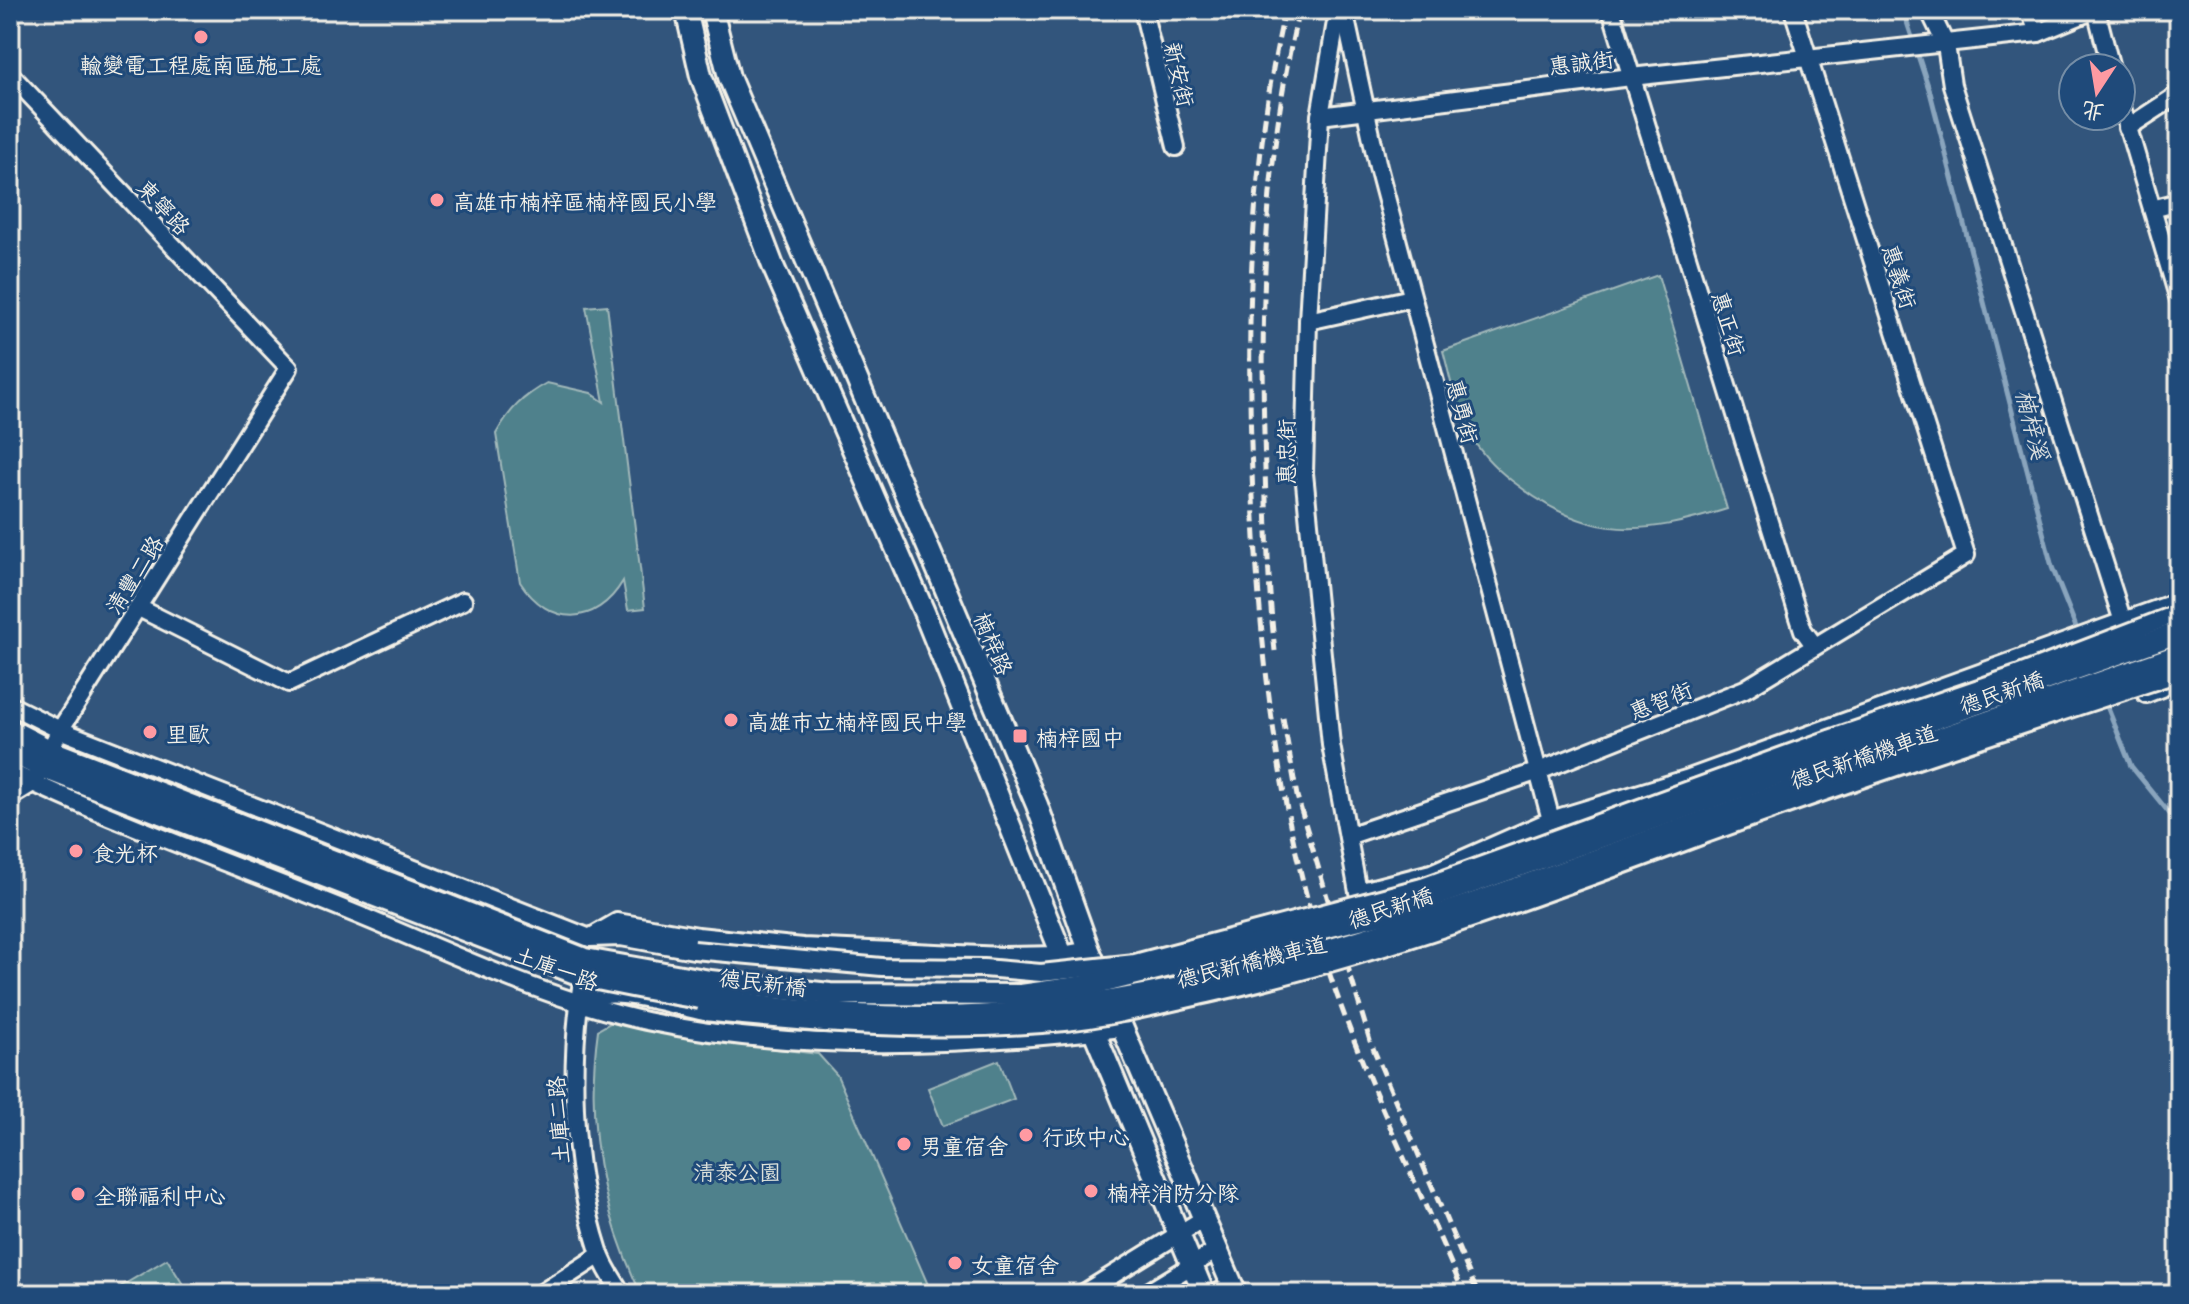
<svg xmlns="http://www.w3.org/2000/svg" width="2189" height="1304" viewBox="0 0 2189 1304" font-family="'Playpen Sans','LXGW WenKai TC',sans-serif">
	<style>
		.green { fill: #50818c; stroke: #a2b9ba; stroke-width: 2 }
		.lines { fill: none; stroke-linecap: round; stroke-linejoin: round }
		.stream { stroke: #8aa5bd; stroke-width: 5 }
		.minor-casing { stroke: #f4f1e8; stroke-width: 22 }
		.tertiary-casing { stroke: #f4f1e8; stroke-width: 26 }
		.minor { stroke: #1f4a7a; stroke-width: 16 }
		.tertiary { stroke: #1f4a7a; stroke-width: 20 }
		.rail { stroke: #f4f1e8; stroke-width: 5; stroke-dasharray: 12 6; stroke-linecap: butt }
		.minor-bridge-casing { stroke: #f4f1e8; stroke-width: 22; stroke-linecap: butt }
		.tertiary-bridge-casing { stroke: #f4f1e8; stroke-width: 26; stroke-linecap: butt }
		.minor-bridge { stroke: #1f4a7a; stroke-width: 16 }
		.tertiary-bridge { stroke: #1f4a7a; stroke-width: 20 }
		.poi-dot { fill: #ff9aa2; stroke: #1f4a7a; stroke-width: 3 }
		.labels { text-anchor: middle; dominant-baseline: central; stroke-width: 6; stroke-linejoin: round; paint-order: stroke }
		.street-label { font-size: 22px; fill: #f4f1e8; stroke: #1f4a7a }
		.poi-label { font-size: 22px; fill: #f4f1e8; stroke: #1f4a7a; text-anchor: start }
		.park-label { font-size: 22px; fill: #dbe0da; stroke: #1f4a7a }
		.water-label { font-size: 24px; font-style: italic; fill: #dadedd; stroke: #1f4a7a }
	</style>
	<rect width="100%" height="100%" fill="#32557c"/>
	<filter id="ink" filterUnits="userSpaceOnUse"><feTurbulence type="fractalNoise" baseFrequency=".0125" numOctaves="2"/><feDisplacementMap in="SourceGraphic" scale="16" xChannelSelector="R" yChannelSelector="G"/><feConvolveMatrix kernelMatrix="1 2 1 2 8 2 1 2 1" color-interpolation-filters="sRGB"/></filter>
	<g filter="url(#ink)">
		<g class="green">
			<path d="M1658,275L1727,509C1645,535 1591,541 1519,486C1502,474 1483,456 1472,438C1456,413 1451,379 1443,351Z"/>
			<path d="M607,305L645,608L628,610L623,581C596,627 549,627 520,582L496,434C509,410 523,396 547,383L591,393L604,402L586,307Z"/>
			<path d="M612,1022H627L704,1040L818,1054L837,1075L932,1294H641C601,1210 585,1122 598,1030Z"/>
			<path d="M999,1060L1014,1099L943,1126L928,1088Z"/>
			<path d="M167,1259L189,1294H108Z"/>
		</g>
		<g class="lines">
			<g class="stream">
				<path d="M1903,10L1930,92L2052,567L2078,632"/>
				<path d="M2105,701L2131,766L2179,825"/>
			</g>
			<g class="minor-casing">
				<g id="minor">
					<path d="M1143,10L1176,147"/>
					<path d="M1338,10L1320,116L1308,321L1304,473L1331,745L1358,892L1431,873L1551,820L1686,779L2179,601"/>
					<path d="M1344,10L1378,167L1551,820"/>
					<path d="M1611,10L1787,580L1803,630L1814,645"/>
					<path d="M1929,10L1946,45L1952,85L2146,694L2179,681"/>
					<path d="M2030,10L2038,33"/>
					<path d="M2096,10L2111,68"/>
					<path d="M10,74L289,368L60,730L33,783L10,797"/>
					<path d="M2121,104L2179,300"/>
					<path d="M1320,116L1631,77L2038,33L2094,10"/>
					<path d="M2127,128L2179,94"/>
					<path d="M2152,209L2179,202"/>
					<path d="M1308,321L1412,298"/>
					<path d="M139,608L289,683L463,601"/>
					<path d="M10,705L60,730L590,938L621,937L694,950"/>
					<path d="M10,772C120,825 238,866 351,912C447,951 545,999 646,1021C800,1053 967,1046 1122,1028"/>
					<path d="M1348,836L1539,771L1745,689L1966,555L1793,10"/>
					<path d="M591,937L617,922L698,936L803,947L1003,956L1062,955L1089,950"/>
					<path d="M584,967C569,1059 570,1161 599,1251C603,1266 614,1280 622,1294"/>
					<path d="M579,1002C612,983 669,1005 705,1012"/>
					<path d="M10,1284L17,1294"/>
					<path d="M540,1294L600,1255"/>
					<path d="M1082,1294L1203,1219"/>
					<path d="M1145,1294L1217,1250"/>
					<path d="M1216,1294L1232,1284"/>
				</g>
			</g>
			<g class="tertiary-casing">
				<g id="tertiary">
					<path d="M686,10L701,76L773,266L924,612L1062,955L1204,1294"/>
					<path d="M712,10L729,77L1037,805L1089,950L1236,1294"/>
					<path d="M10,730L49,750L585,959"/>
					<path d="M10,751L41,767L583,976"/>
				</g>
			</g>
			<use href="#minor" class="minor"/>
			<use href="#tertiary" class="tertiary"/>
			<g class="rail">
				<path d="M1285,10C1250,162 1246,317 1252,472C1258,639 1275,803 1326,963C1362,1074 1419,1187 1464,1294"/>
				<path d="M1275,651C1268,590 1267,530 1265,469C1260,315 1263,161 1299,10"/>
				<path d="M1283,718L1297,796L1370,1041L1478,1294"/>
			</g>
			<g class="minor-bridge-casing">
				<g id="minor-bridge">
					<path d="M694,950L882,967L984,968L1041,973L1135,963L1422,887L1829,739L2017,675L2171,616"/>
					<path d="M705,1012C825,1025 944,1034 1065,1022C1113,1017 1162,1004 1208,994C1379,956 1542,895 1706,834C1862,777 2021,725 2179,673"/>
				</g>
			</g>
			<g class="tertiary-bridge-casing">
				<g id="tertiary-bridge">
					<path d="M585,959L710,981L830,994L1021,995L1092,985L1392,911L2177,633"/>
					<path d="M583,976C727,1007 881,1027 1029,1012C1239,991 1439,916 1637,845C1817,780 1998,718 2179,655"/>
				</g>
			</g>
			<use href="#minor-bridge" class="minor-bridge"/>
			<use href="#tertiary-bridge" class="tertiary-bridge"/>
		</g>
	</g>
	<g class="poi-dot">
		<circle cx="201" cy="37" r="8"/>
		<circle cx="437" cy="200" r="8"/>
		<circle cx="731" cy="720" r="8"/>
		<circle cx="150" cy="732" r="8"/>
		<rect x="1012" y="728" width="16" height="16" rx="4"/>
		<circle cx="76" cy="851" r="8"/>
		<circle cx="1026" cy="1135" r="8"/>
		<circle cx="904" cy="1144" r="8"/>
		<circle cx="1091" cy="1191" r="8"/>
		<circle cx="78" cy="1194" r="8"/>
		<circle cx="955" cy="1263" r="8"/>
	</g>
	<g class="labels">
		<g class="street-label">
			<text transform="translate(1581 61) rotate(-7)">惠誠街</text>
			<text transform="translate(1181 74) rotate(77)">新安街</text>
			<text transform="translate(165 206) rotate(47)">東寧路</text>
			<text transform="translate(1901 276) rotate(72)">惠義街</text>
			<text transform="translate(1730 323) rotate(73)">惠正街</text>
			<text transform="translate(1464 411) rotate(75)">惠勇街</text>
			<text transform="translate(1284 452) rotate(-90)">惠忠街</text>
			<text transform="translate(133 574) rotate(-58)">清豐二路</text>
			<text transform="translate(995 643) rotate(67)">楠梓路</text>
			<text transform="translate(2001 691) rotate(-19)">德民新橋</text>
			<text transform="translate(1660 699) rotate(-22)">惠智街</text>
			<text transform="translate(1863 755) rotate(-19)">德民新橋機車道</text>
			<text transform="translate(1390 906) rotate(-18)">德民新橋</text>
			<text transform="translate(1251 960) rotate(-14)">德民新橋機車道</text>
			<text transform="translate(557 967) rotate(20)">土庫一路</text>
			<text transform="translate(763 981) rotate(7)">德民新橋</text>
			<text transform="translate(557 1120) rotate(-94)">土庫二路</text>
		</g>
		<g class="poi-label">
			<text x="201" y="63" text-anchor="middle">輸變電工程處南區施工處</text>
			<text x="453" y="200">高雄市楠梓區楠梓國民小學</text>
			<text x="747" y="720">高雄市立楠梓國民中學</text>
			<text x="166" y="732">里歐</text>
			<text x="1036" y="736">楠梓國中</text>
			<text x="92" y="851">食光杯</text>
			<text x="1042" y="1135">行政中心</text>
			<text x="920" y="1144">男童宿舍</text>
			<text x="1107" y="1191">楠梓消防分隊</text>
			<text x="94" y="1194">全聯福利中心</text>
			<text x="971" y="1263">女童宿舍</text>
		</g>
		<g class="park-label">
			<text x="737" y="1170">清泰公園</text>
		</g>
		<g class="water-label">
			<text transform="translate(2034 424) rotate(76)">楠梓溪</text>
		</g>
	</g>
	<rect width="2189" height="1304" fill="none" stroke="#1f4a7a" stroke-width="40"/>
	<rect x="20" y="20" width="2149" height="1264" fill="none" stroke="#f4f1e8" stroke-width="3" filter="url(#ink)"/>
	<g transform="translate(2097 92) rotate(192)"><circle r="38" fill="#1f4a7a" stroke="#748da6" stroke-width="2"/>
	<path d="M0-6L14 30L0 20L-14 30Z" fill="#ff9aa2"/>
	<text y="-12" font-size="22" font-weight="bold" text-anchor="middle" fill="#f4f1e8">北</text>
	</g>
</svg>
